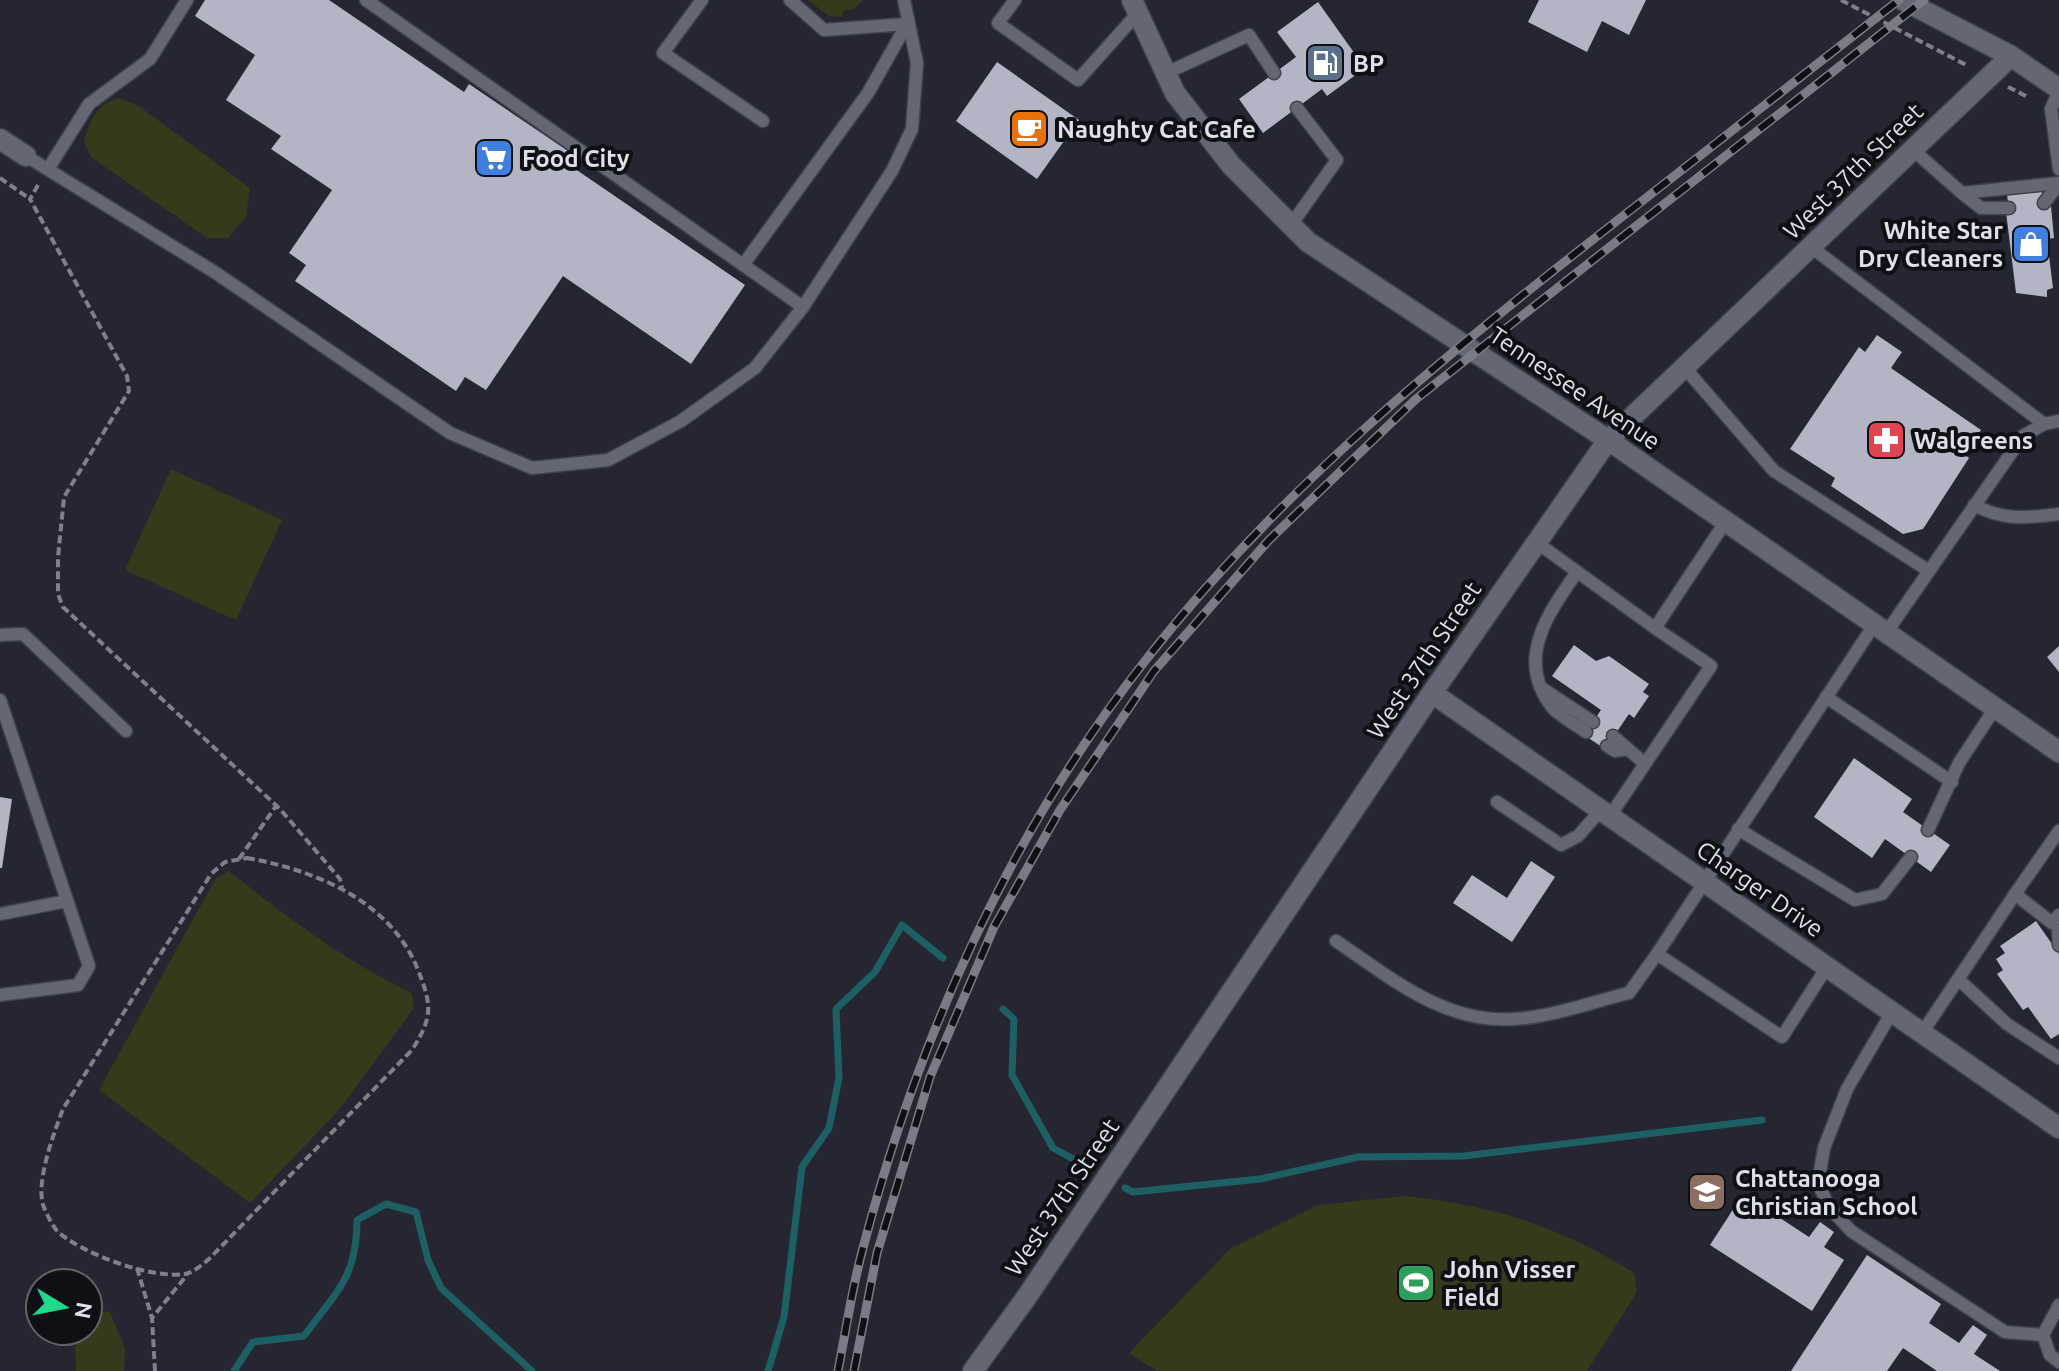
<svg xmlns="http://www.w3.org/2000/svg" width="2059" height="1371" viewBox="0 0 2059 1371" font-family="Ubuntu,sans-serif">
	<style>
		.green { fill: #363a1b }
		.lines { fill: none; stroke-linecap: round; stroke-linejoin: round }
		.stream { stroke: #1d6064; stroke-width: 7 }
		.building { fill: #b3b4c4 }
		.lane-casing { stroke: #41414b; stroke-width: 15 }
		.street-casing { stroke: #41414b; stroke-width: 23 }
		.secondary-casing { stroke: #41414b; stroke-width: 23 }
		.path { stroke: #80808a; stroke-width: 4; stroke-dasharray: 8 4; stroke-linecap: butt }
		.lane { stroke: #656674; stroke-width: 12 }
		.street { stroke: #656674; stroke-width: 20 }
		.secondary { stroke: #656674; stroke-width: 20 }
		.rail-casing { stroke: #7b7b85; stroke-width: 9 }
		.rail { stroke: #0f1015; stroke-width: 6; stroke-dasharray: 18; stroke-linecap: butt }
		.labels { text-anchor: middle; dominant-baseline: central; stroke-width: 8; stroke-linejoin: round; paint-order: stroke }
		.poi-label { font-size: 24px; font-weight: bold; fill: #dfdfe7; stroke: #0f1015; text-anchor: start }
		.street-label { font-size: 24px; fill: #dfdfe7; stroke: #0f1015 }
	</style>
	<rect width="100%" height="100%" fill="#262632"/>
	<g class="green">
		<path d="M808,0H863L853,9L843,11V17L829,16Z"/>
		<path d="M120,98L140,107L250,188L246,217L228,238H207L91,157L84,141C91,119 96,104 120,98Z"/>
		<path d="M171,469L282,520L236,620L125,570Z"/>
		<path d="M229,871C287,917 345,961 412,993L414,1008L339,1110L250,1203L99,1090L216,878Z"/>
		<path d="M1405,1196C1494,1206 1557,1225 1634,1273L1637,1292L1587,1371H1157L1129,1353L1230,1249L1318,1205Z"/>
		<path d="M88,1310L110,1312L125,1348L124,1371H76L75,1331H88Z"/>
	</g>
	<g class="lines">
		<g class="stream">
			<path d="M1003,1009L1014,1019L1012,1075L1053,1148L1088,1167"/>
			<path d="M1125,1188L1133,1192L1260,1179L1358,1157L1464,1156L1762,1120"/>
			<path d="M234,1371L253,1342L304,1336C335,1293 357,1279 357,1220L386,1204L416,1212L428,1260L441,1288L532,1371"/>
			<path d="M768,1371L784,1317L802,1167L829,1128L839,1078L836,1009L875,972L902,925L943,958"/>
		</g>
	</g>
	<g class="building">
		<path d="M205,0H329L464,92L469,84L571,153L565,162L745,285L691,364L563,276L486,390L465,377L456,391L295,281L306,265L289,253L332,190L271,149L281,136L226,100L255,55L195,16Z"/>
		<path d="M1539,0H1646L1629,35L1602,21L1587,52L1528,22Z"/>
		<path d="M1318,2L1365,68L1327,96L1322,89L1263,133L1239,99L1296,57L1277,32Z"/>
		<path d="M997,62L1079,120L1037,179L956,121Z"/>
		<path d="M2042,190L2044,207L2051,206L2054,238L2047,239L2053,288L2047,290V297L2016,293L2006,212H2009L2007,194Z"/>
		<path d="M1877,335L1902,352L1891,368L1981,430L1964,454L1969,458L1923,529L1903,534L1831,486L1835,478L1790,449L1859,347L1865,352Z"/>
		<path d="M1574,645L1596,661L1609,656L1649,684L1643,692L1649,696L1634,718L1629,714L1605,749L1584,735L1601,710L1552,676Z"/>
		<path d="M2059,646V672L2047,657Z"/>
		<path d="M1854,758L1912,799L1903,812L1950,845L1931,872L1885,839L1872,858L1814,817Z"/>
		<path d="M0,797L12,799L2,868H0Z"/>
		<path d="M1531,861L1555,877L1512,942L1453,903L1472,875L1507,898Z"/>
		<path d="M2036,921L2059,954V1034L2051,1039L2028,1007L2023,1010L1997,974L2003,970L1996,959L2005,953L2000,946Z"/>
		<path d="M1743,1194L1809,1237L1820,1222L1834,1232L1824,1247L1844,1260L1812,1311L1710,1245Z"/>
		<path d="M1867,1255L1941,1304L1929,1323L1959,1343L1973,1325L1987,1335L1974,1354L2000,1371H1937L1903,1348L1887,1371H1791Z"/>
	</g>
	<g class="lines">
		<g class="lane-casing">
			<g id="lane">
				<path d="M366,0L803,307"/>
				<path d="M702,0L663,53L763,121"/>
				<path d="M790,0L824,30L907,24"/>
				<path d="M1015,0L998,23L1078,80L1137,14"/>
				<path d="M1166,73L1249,35L1274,73"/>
				<path d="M2059,91L2051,109L2059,169"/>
				<path d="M1913,150L1962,193L2059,183"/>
				<path d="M26,156L216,273L450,433L532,468L608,460L681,421L755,368L803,307L892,171L912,129L917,63L904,0"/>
				<path d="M48,169L89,104L150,59L187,0"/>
				<path d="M1962,193L1981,208H2009"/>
				<path d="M2044,203L2059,184"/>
				<path d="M1291,225L1337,160L1297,108"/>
				<path d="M1811,247L2044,424"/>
				<path d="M743,265L868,93L907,24"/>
				<path d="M1684,367L1774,471L1929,571"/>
				<path d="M1974,505C2004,521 2026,518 2059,514"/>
				<path d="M1536,542L1655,628"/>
				<path d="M1577,572C1549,612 1515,658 1551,706C1559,716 1575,724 1586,732"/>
				<path d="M1886,633L2023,436L2044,424L2059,421"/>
				<path d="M0,635L23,634L126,731"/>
				<path d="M1543,689L1593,722"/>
				<path d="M1826,697L1952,782"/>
				<path d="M0,700L89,966L78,985L0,995"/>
				<path d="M1613,736L1644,763"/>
				<path d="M1607,746L1615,751L1628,749"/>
				<path d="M1497,802L1561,845L1578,836L1601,810"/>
				<path d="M1610,816L1711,666L1655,628L1726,521"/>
				<path d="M1738,829L1855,900L1882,894L1911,857"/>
				<path d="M1928,830L1959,763L1995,708"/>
				<path d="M2059,831L2015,894L2052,923L2059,915"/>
				<path d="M0,914L67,901"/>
				<path d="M2058,931L2059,945"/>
				<path d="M1336,941C1390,977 1444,1024 1514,1019C1551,1017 1592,1002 1629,993L1657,954"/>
				<path d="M1827,967L1782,1037L1657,954L1874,625"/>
				<path d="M1958,979L2007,1024L2059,1058"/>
				<path d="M1892,1012L1847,1089L1824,1148L1818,1183L1829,1207L1851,1231L2005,1332L2043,1335"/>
				<path d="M1922,1033L2015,894"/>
				<path d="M2059,1305L2043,1335L2050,1355L2059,1362"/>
			</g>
		</g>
		<g class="street-casing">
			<g id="street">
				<path d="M1903,0L2011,56"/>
				<path d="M0,139L26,156"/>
				<path d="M1432,693L2059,1128"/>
			</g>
		</g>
		<g class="secondary-casing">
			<g id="secondary">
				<path d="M1132,0L1175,93L1231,165L1308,242L1608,440L2059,752"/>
				<path d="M973,1371L1026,1298L1432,693L1608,440L2011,56L2059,89"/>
			</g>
		</g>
		<g class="path">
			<path d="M1841,0L1968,66"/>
			<path d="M2008,87L2028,97"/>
			<path d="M0,178L30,199"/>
			<path d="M38,185L30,199L127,376L129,391L64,497L58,557V594L63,607L280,809L340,879L342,888"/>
			<path d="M247,858C315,870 391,901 418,970C432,1005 433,1017 412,1050L210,1258C203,1264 193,1273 185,1274C150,1279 84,1254 58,1232C52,1226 46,1212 43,1205C36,1180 54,1133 63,1109L211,874L225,862Z"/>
			<path d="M239,859L276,806"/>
			<path d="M137,1268L152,1318"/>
			<path d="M155,1371L152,1318L187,1275"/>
		</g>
		<use href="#lane" class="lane"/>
		<use href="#street" class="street"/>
		<use href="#secondary" class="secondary"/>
		<g class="rail-casing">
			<g id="rail">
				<path d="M838,1371C846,1330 852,1288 863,1248C918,1038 1010,832 1145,661C1277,492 1441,358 1609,227C1706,151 1803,75 1899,0"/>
				<path d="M854,1371L877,1253L930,1077L994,927L1060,810L1154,671L1269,540L1416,399L1924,0"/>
			</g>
		</g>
		<use href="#rail" class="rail"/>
	</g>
	<defs>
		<g id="fuel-square" transform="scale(2)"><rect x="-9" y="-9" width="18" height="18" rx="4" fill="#5c6f8a" stroke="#0f1015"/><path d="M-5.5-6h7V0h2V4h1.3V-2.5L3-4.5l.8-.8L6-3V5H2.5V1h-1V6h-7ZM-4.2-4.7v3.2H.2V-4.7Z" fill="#fff"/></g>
		<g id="cafe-square" transform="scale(2)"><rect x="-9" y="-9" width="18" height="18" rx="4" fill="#e8710a" stroke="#0f1015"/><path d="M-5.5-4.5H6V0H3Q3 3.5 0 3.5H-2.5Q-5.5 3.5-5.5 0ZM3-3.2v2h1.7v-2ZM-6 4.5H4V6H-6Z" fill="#fff"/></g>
		<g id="supermarket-square" transform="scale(2)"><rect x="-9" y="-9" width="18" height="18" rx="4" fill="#3f7fe0" stroke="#0f1015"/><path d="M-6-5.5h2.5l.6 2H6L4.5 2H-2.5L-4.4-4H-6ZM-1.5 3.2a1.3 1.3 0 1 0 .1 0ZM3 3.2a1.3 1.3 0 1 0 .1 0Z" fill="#fff"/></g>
		<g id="shop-square" transform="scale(2)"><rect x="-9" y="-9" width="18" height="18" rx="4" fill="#3f7fe0" stroke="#0f1015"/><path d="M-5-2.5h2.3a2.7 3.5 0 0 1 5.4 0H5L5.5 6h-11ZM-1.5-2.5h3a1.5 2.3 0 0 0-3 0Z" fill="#fff"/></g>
		<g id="pharmacy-square" transform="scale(2)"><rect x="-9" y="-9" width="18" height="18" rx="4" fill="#e0444e" stroke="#0f1015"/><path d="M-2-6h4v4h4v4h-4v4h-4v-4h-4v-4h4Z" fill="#fff"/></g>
		<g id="school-square" transform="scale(2)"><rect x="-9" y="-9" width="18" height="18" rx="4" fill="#8d6e63" stroke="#0f1015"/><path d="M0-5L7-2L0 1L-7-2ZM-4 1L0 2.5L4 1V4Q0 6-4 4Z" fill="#fff"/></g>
		<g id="stadium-square" transform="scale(2)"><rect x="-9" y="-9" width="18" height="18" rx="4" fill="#2e9e5b" stroke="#0f1015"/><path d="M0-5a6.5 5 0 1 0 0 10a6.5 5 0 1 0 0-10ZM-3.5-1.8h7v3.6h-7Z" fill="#fff"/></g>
	</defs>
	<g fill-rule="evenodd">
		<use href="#fuel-square" x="1325" y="63"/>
		<use href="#cafe-square" x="1029" y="129"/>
		<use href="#supermarket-square" x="494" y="158"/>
		<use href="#shop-square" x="2031" y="244"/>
		<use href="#pharmacy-square" x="1886" y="440"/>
		<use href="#school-square" x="1707" y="1192"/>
		<use href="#stadium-square" x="1416" y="1283"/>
	</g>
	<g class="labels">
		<g class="poi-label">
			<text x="1353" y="63">BP</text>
			<text x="1057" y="129">Naughty Cat Cafe</text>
			<text x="522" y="158">Food City</text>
			<text x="2003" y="230" text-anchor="end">White Star<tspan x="2003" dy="28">Dry Cleaners</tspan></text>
			<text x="1914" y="440">Walgreens</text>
			<text x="1735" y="1178">Chattanooga<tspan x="1735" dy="28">Christian School</tspan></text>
			<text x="1444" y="1269">John Visser<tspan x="1444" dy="28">Field</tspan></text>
		</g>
		<g class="street-label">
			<text transform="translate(1853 171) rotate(-44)">West 37th Street</text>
			<text transform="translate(1575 388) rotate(34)">Tennessee Avenue</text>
			<text transform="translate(1424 660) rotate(-56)">West 37th Street</text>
			<text transform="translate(1760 889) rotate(35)">Charger Drive</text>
			<text transform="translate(1062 1197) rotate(-56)">West 37th Street</text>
		</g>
	</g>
	<g transform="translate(64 1307) rotate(100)"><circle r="38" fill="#0f1015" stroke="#626369" stroke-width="2"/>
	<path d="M0-6L14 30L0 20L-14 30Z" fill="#1dd988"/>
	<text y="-12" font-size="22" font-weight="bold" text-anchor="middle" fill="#dfdfe7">N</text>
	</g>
</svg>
